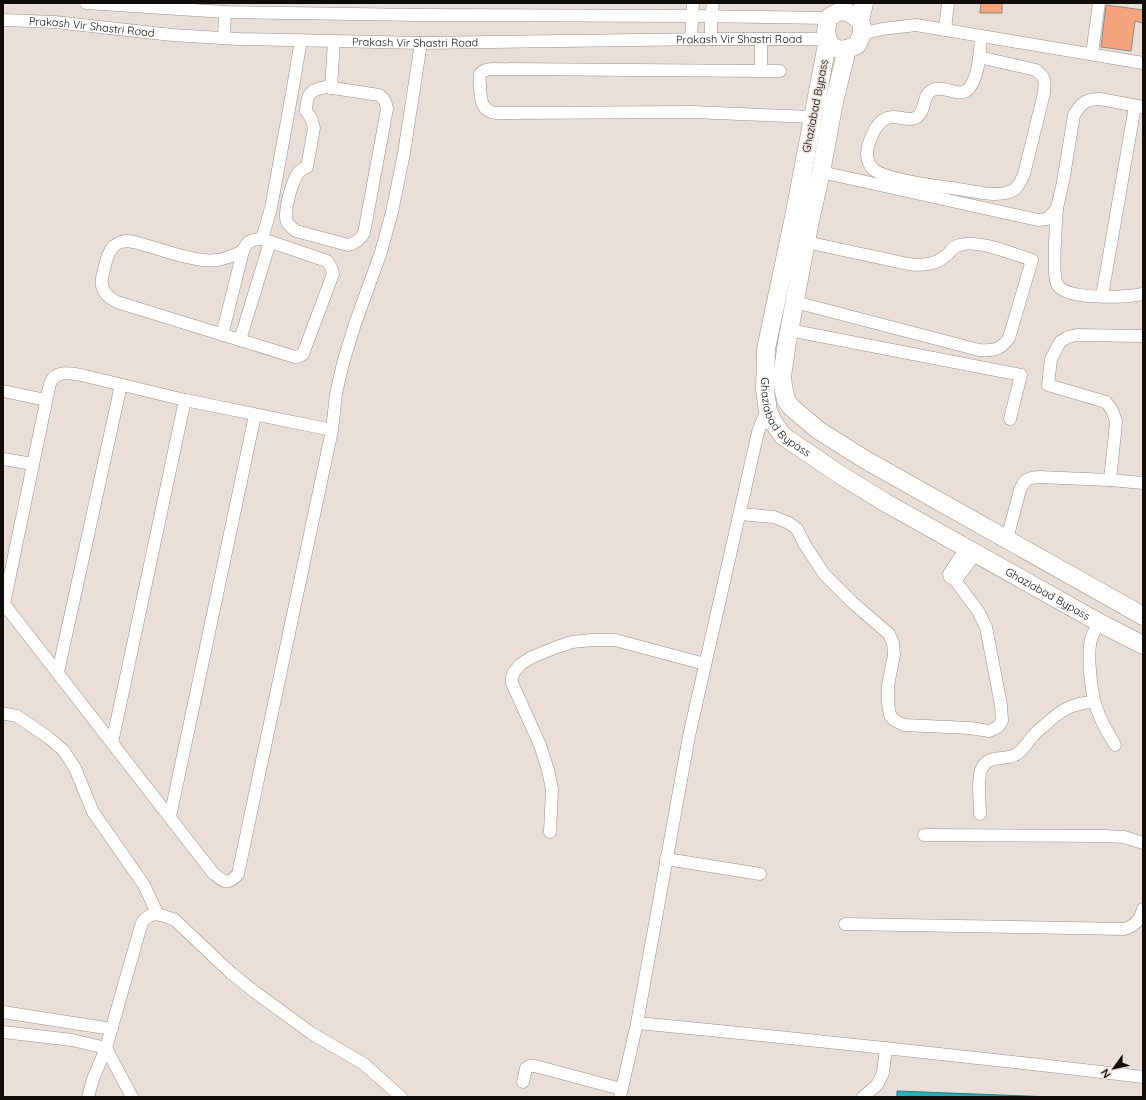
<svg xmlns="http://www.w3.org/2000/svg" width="1146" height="1100" viewBox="0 0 1146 1100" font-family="Quicksand,sans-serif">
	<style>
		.water { fill: #28afb7; stroke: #217e83 }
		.building { fill: #f5a57e; stroke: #918681 }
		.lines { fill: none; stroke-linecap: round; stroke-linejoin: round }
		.minor-casing { stroke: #988d88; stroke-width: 13 }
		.highway-casing { stroke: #988d88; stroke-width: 19 }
		.minor { stroke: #fff; stroke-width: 12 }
		.highway { stroke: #fff; stroke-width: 18 }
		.labels { text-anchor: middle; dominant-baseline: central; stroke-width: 3; stroke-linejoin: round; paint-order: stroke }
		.street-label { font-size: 11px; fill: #100c0a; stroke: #eaded9 }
	</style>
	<rect width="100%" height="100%" fill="#eaded9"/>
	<path class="water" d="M897,1091L1052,1097H897Z"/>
	<g class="building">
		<path d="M981,3H1002V13H980Z"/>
		<path d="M1106,5L1143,10V23L1135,21L1131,51L1101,47Z"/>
	</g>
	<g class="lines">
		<g class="minor-casing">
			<g id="minor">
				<path d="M86,3L225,12L418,15L692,16L828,18"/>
				<path id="s1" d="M3,20L55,22L172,35L238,39L334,41L421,43L711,39H828"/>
				<path d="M945,30L948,3"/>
				<path d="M862,34L882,29L916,25L1143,63"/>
				<path d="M224,38L225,12"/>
				<path d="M691,39L693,3"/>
				<path d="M711,39V17L713,3"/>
				<path d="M1092,54L1099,3"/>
				<path d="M979,57L1036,70C1046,78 1045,81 1044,93L1024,174C1022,179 1019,185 1015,189C1002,199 973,191 958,189C939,186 887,181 873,169C866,162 866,151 869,143C873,133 876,124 885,119C895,113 908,123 917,117C926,111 922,96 931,91C942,83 956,97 966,91C979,82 980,51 981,37"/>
				<path d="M761,71V39"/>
				<path d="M780,71L491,69C488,69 482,71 480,74C479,78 480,83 480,87C481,100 481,111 496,113L692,112L813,117"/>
				<path d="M326,87L379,95C385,99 386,103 387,109L364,233C360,240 356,243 348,245L296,231C292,228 289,226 287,222C283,213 292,180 299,172C301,170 304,168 307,167L314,128L311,118L306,111C307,94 309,90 326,87Z"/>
				<path d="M331,88L334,41"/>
				<path d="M821,172L1038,220L1047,219L1052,214L1057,208L1063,182L1074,115C1081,103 1086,99 1100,99L1143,107"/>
				<path d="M1057,208C1056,222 1052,275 1057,284C1066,301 1126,297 1143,294"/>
				<path d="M262,239L327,261L331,267L333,274L303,354L300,356L295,357L117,302C107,297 100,290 102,278C105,266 107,246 121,242C130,239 140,244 148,246C166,251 199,263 217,260C226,259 234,255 243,251C247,240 251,240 262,239Z"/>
				<path d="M262,239L271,208L292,93L301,40"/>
				<path d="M1102,296L1135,106"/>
				<path d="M795,302L979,350C994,351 1000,350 1009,338L1032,260C1013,254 978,239 960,245C955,246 951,250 948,254C936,265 923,266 908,264L806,242"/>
				<path d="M789,330L1021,375L1010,419"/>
				<path d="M222,335L243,251"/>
				<path d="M240,340L270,242"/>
				<path d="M3,391L46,400"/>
				<path d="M332,430L185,400L81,375C69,373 56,370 50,383L4,604L213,873C224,882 227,886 238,874L332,430L336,394L343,363L355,324L381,252L392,212L404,153L421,43"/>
				<path d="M3,459L33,464"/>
				<path d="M1110,480L1115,433L1116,421L1112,410L1106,402L1048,385L1051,359L1060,342L1068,337L1077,335L1143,336"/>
				<path d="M740,514L774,517L789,523L797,529L805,545L824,574L852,602L889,634L893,643L894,655L888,685V703L890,715L894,720L904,725L970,728L989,731L998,727L1002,721L1001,705L986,627L978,611L955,580"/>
				<path d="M1007,539L1020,490C1024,479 1028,478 1039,477L1110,480L1143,483"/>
				<path d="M966,548L949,574L950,577L955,580H956L976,553"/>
				<path d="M1100,623C1096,628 1093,633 1091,639C1087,655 1091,696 1098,712C1102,724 1109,734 1115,745"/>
				<path d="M58,672L121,385"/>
				<path d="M3,714H6L17,716L49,738L63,750L75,768L93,812L144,885L157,913"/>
				<path d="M112,743L185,400"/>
				<path d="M980,814C980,803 977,776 982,768C988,754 1006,761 1017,754C1024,749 1028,741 1034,735C1037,731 1041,728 1045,725C1061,710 1072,703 1094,702"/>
				<path d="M170,817L255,415"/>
				<path d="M550,832L552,789L548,770L540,745L512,683V678L514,672L521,664L532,657L557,647L572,642L593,640H615L705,664"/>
				<path d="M924,835L1104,836L1124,837L1143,843"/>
				<path d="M666,859L760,874"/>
				<path d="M845,924L1124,929C1135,926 1140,920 1143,909"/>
				<path d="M3,1012L112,1029"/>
				<path d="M637,1023C806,1039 974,1057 1143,1077"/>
				<path d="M3,1032L72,1040L106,1048L132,1097"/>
				<path d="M523,1082L526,1068L530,1066H535L621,1089"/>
				<path d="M88,1097L93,1079L106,1048L140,929C141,926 142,922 144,920C153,910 165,916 175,920L231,973L255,992L311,1033L364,1064L401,1097"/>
				<path d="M620,1097L637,1023L689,736L758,432L763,419L768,411"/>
				<path d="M863,1097L877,1085L883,1073L886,1048"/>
			</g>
		</g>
		<g class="highway-casing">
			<g id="highway">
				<path id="s2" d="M860,21C848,10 842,8 828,18L826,32L828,39L794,217L766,349L765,390L768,411L773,422L783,436L839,474L886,503L1100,623L1143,645"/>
				<path d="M836,48C843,52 850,48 857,45L862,34V26L860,21L864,3"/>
				<path d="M847,49L834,102L821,172L810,221L787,342L782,377L783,386L786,400L791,407L818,430L864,459L1143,616"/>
			</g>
		</g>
		<use href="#minor" class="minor"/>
		<use href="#highway" class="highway"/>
	</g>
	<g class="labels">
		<g class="street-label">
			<text stroke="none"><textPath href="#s1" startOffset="89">Prakash Vir Shastri Road</textPath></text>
			<text stroke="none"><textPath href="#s1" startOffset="737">Prakash Vir Shastri Road</textPath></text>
			<text stroke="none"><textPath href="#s1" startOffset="413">Prakash Vir Shastri Road</textPath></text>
			<text transform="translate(815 106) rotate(-79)">Ghaziabad Bypass</text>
			<text stroke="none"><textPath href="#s2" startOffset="450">Ghaziabad Bypass</textPath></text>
			<text stroke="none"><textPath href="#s2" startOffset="774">Ghaziabad Bypass</textPath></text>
		</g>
	</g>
	<rect width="1146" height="1100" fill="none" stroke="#100c0a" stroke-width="8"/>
	<g transform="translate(1114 1068) rotate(237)" stroke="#eaded9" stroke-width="3" paint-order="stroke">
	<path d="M0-3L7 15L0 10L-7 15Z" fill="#100c0a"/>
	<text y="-6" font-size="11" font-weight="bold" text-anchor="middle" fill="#100c0a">N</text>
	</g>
</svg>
